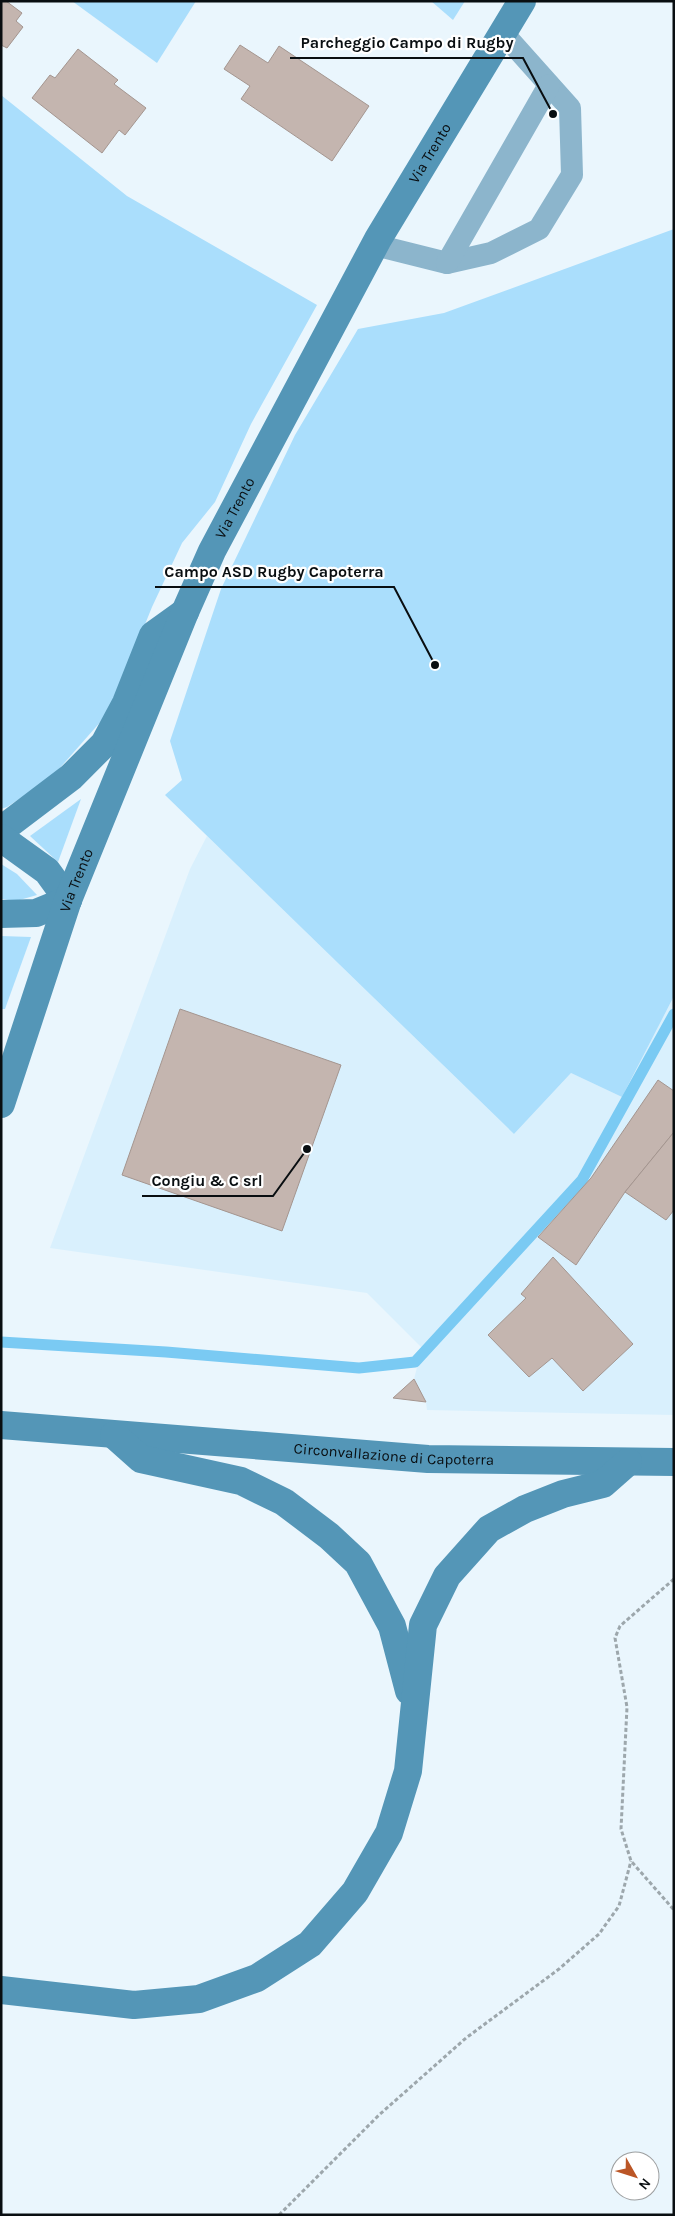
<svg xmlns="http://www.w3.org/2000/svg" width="675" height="2216" viewBox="0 0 675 2216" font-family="Karla,sans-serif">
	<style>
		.built { fill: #d9f0fd }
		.green { fill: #aadefc }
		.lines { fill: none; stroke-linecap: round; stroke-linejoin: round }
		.stream { stroke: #7acaf3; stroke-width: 11 }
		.building { fill: #c4b5af; stroke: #a4958f }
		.path { stroke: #9da7ac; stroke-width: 3; stroke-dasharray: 4 2.5; stroke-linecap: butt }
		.lane { stroke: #8cb5cc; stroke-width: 22 }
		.secondary { stroke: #5496b7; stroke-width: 28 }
		.labels { text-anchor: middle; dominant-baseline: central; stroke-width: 4.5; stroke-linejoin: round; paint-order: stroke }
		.street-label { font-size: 15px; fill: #090e11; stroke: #fff }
		.leader { fill: none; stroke: #090e11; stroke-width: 2 }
		.callout-dot { fill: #090e11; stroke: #fff; stroke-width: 2 }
		.callout-label { font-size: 16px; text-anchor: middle; font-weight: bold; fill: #090e11; stroke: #fff; stroke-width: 4.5; stroke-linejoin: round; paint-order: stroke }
	</style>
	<rect width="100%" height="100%" fill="#eaf6fd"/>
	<path class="built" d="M207,836L514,1134L571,1073L622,1097L674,996V1415L427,1410L426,1402L414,1379L422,1348L367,1293L50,1248L190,869Z"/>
	<g class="green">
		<path d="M72,1H196L157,63Z"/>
		<path d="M431,1H465L453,20Z"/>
		<path d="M1,95L127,196L317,305L251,424L215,502L182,543L152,607L110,711L51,778L7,807L1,809Z"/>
		<path d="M674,229V996L622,1097L571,1073L514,1134L165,795L182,780L170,741L221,589L295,435L358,329L444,313Z"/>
		<path d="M81,799L58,862L30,836Z"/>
		<path d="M1,864L17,874L37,895L16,901L1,899Z"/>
		<path d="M1,936L31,937L5,1009H1Z"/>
	</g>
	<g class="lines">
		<path class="stream" d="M1,1342L166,1352L359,1368L415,1362L582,1180L674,1014"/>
	</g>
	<g class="building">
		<path d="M1,1H6L22,13L16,21L23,27L7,48L1,45Z"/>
		<path d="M240,45L268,63L279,46L369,106L332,161L241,99L250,86L224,69Z"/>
		<path d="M78,49L118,80L114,84L146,108L125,135L119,130L102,153L32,98L50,75L55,78Z"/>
		<path d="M180,1009L341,1065L282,1231L122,1175Z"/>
		<path d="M658,1080L674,1091V1132L625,1192L576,1265L538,1237L591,1178Z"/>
		<path d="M674,1132V1210L666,1220L625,1192Z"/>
		<path d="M553,1257L633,1344L583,1391L552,1358L529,1377L488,1335L526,1298L521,1294Z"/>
		<path d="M414,1379L426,1402L393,1398Z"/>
	</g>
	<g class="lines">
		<g class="path">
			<path d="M674,1579L620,1626L615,1638L627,1707L621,1829L631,1861L674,1910"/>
			<path d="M279,2215L379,2115L466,2038L559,1969L599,1934L619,1906L631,1861"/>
		</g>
		<g class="lane">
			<path d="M375,245L447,263L491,253L539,229L572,175L570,108L503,33"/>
			<path d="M447,263L549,85"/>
		</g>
		<g class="secondary">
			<path d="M1,830L71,777L104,744L126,703L153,635L185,612"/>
			<path d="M1,838L47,871L68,900"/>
			<path d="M1,914L36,913L68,900"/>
			<path id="s1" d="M1,1104L68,900L185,612L212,551L378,239L522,1"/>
			<path id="s2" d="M1,1425L428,1459L674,1462"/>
			<path d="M114,1435L141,1459L241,1481L284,1502L329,1536L358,1563L392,1626L409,1691"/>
			<path d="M1,1990L134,2005L199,1999L257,1978L310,1944L355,1892L389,1833L408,1771L423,1625L447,1576L489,1529L525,1509L563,1494L603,1484L628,1462"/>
		</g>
	</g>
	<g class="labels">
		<g class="street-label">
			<text stroke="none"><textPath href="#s1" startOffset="1046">Via Trento</textPath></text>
			<text stroke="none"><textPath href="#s1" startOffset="641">Via Trento</textPath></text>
			<text stroke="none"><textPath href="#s1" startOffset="236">Via Trento</textPath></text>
			<text stroke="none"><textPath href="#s2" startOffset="394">Circonvallazione di Capoterra</textPath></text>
		</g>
	</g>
	<path class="leader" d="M553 114L523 58H290M435 665L394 587H155M307 1149L273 1196H142"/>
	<g class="callout-dot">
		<circle cx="553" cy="114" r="5"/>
		<circle cx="435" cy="665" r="5"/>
		<circle cx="307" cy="1149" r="5"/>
	</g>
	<g class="callout-label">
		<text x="407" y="48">Parcheggio Campo di Rugby</text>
		<text x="274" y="577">Campo ASD Rugby Capoterra</text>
		<text x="207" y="1186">Congiu &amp; C srl</text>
	</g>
	<rect width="675" height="2216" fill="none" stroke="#090e11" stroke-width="5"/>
	<g transform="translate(635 2176) rotate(129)"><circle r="24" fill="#ffffff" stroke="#9d9fa0"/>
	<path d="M0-4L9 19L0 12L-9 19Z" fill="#bb5626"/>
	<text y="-8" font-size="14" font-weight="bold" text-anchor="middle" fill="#090e11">N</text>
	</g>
</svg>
